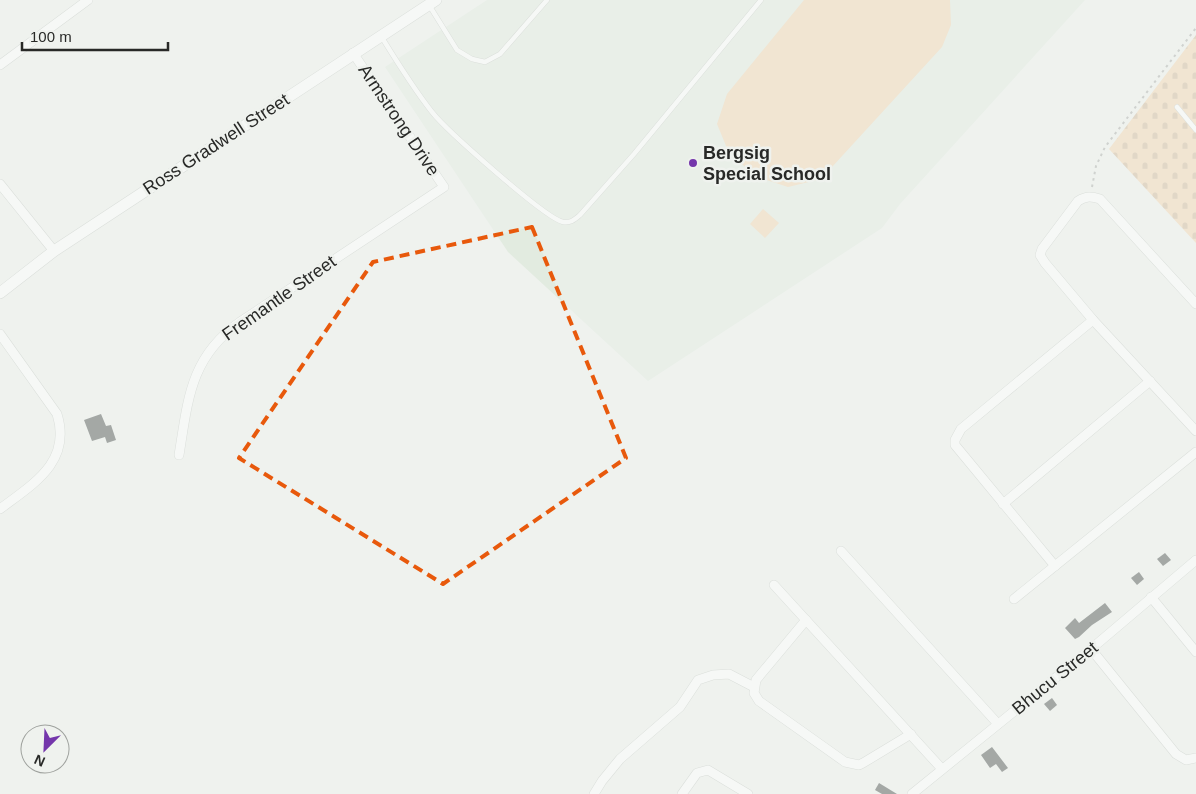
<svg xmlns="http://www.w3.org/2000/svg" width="1196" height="794" viewBox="0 0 1196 794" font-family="Helvetica,sans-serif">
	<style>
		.built { fill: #e2ebe0 }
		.cemetery { fill: url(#cemetery-stones) }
		.pitch { fill: #f3d4af }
		.building { fill: #494e4c }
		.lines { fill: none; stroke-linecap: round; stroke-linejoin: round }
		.service-casing { stroke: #c4c8c3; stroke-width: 5.5 }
		.minor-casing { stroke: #c4c8c3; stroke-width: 10 }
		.tertiary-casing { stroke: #c4c8c3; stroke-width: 12 }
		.path { stroke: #aaaca9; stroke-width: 2; stroke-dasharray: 2.5 4; stroke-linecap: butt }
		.service { stroke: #fff; stroke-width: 4.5 }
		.minor { stroke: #fff; stroke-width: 9 }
		.tertiary { stroke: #fff; stroke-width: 11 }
		.marked { fill: none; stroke: #e8590c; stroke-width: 4; stroke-dasharray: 10 6; stroke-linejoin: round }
		.poi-dot { fill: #7436ab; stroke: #eff2ee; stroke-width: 2 }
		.labels { text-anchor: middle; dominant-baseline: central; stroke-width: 5; stroke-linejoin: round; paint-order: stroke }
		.street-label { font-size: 18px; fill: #282927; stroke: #eff2ee }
		.poi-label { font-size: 18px; font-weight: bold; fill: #282927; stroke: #eff2ee; text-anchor: start }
	</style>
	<defs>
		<pattern id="cemetery-stones" width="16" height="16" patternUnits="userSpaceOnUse" patternTransform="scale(1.25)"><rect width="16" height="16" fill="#f3d4af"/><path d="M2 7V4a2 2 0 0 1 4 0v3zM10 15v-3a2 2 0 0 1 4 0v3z" fill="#d0b697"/></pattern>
	</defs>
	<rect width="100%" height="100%" fill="#eff2ee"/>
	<path class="built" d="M487,0H1085L900,204L882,228L648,381L508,252L385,67Z"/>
	<path class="cemetery" d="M1196,35V243L1109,149Z"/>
	<g class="pitch">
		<path d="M804,0H950L951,25L942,47L821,179L788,187L757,177L729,153L717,124L727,94Z"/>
		<path d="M763,209L779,223L765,238L750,224Z"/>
	</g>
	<g class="building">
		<path d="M101,414L106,426L111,425L116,440L107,443L105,437L92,441L84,420Z"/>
		<path d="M1165,553L1171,560L1163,566L1157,559Z"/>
		<path d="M1139,572L1144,579L1137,585L1131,578Z"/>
		<path d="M1105,603L1112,612L1092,625L1079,637L1075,639L1065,628L1075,618L1079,623Z"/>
		<path d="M1052,698L1057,705L1050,711L1044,704Z"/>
		<path d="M992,747L1008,768L1002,772L996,764L990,768L981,755Z"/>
		<path d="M879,783L897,794H882L875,790Z"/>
	</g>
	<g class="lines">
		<g class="service-casing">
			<g id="service">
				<path d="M429,5L457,50L472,59L485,62L500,54L547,0"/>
				<path d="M381,36C397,62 413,88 432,112C446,130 545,218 563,222C571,223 574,220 580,215L634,154L761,0"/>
				<path d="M1177,107L1196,130"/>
			</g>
		</g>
		<g class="minor-casing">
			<g id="minor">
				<path d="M0,65L88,0"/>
				<path d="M0,184L54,251"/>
				<path d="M1196,304L1100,199C1091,196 1086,196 1078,201L1042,249L1040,255L1045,263L1093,320L1196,431"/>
				<path d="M0,334L57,414C72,462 33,484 0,509"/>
				<path d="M179,455C188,400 190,357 240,322L444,187L353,53"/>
				<path d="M1003,504L1150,381"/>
				<path d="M841,551L998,724"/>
				<path d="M1055,566L955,445V440L961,429L1093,320"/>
				<path d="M774,585L942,769"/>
				<path d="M1151,597L1196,652"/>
				<path d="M1014,599L1196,452"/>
				<path d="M806,620L756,680L754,693L759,701L845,762L859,765L863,763L911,734"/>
				<path d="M1091,649L1176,754L1186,760L1196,758"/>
				<path d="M594,794L602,781L620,759L680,707L698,680L713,675L729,674L754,687"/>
				<path d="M682,794L697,773L708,770L748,794"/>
				<path d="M912,794L1091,649L1196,560"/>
			</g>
		</g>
		<g class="tertiary-casing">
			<path id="tertiary" d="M0,293L54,251L436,0"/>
		</g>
		<path class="path" d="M1092,187L1096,166L1105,147L1196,28"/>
		<use href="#service" class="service"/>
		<use href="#minor" class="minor"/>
		<use href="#tertiary" class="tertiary"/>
	</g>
	<path d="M0 0H1196V794H0ZM532,227L626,458L443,584L239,458L373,262Z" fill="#eff2ee" fill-opacity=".55" fill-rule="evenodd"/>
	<path class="marked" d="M532,227L626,458L443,584L239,458L373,262Z"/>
	<circle class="poi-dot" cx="693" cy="163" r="5"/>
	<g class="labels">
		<g class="street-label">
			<text transform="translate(399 120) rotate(56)">Armstrong Drive</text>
			<text transform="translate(216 144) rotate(-33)">Ross Gradwell Street</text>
			<text transform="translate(279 298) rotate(-35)">Fremantle Street</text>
			<text transform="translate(1055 678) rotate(-39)">Bhucu Street</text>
		</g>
		<g class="poi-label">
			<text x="703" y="153">Bergsig<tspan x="703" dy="21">Special School</tspan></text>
		</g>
	</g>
	<g transform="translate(45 749) rotate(204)"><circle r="24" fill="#eff2ee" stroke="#9fa29e"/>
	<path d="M0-4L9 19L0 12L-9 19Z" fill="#7436ab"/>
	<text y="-8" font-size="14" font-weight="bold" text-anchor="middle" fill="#282927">N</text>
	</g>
	<path d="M22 42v8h146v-8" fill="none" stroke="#282927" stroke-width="2.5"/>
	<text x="30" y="42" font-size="15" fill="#282927" stroke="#eff2ee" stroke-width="4" paint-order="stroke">100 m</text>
</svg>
